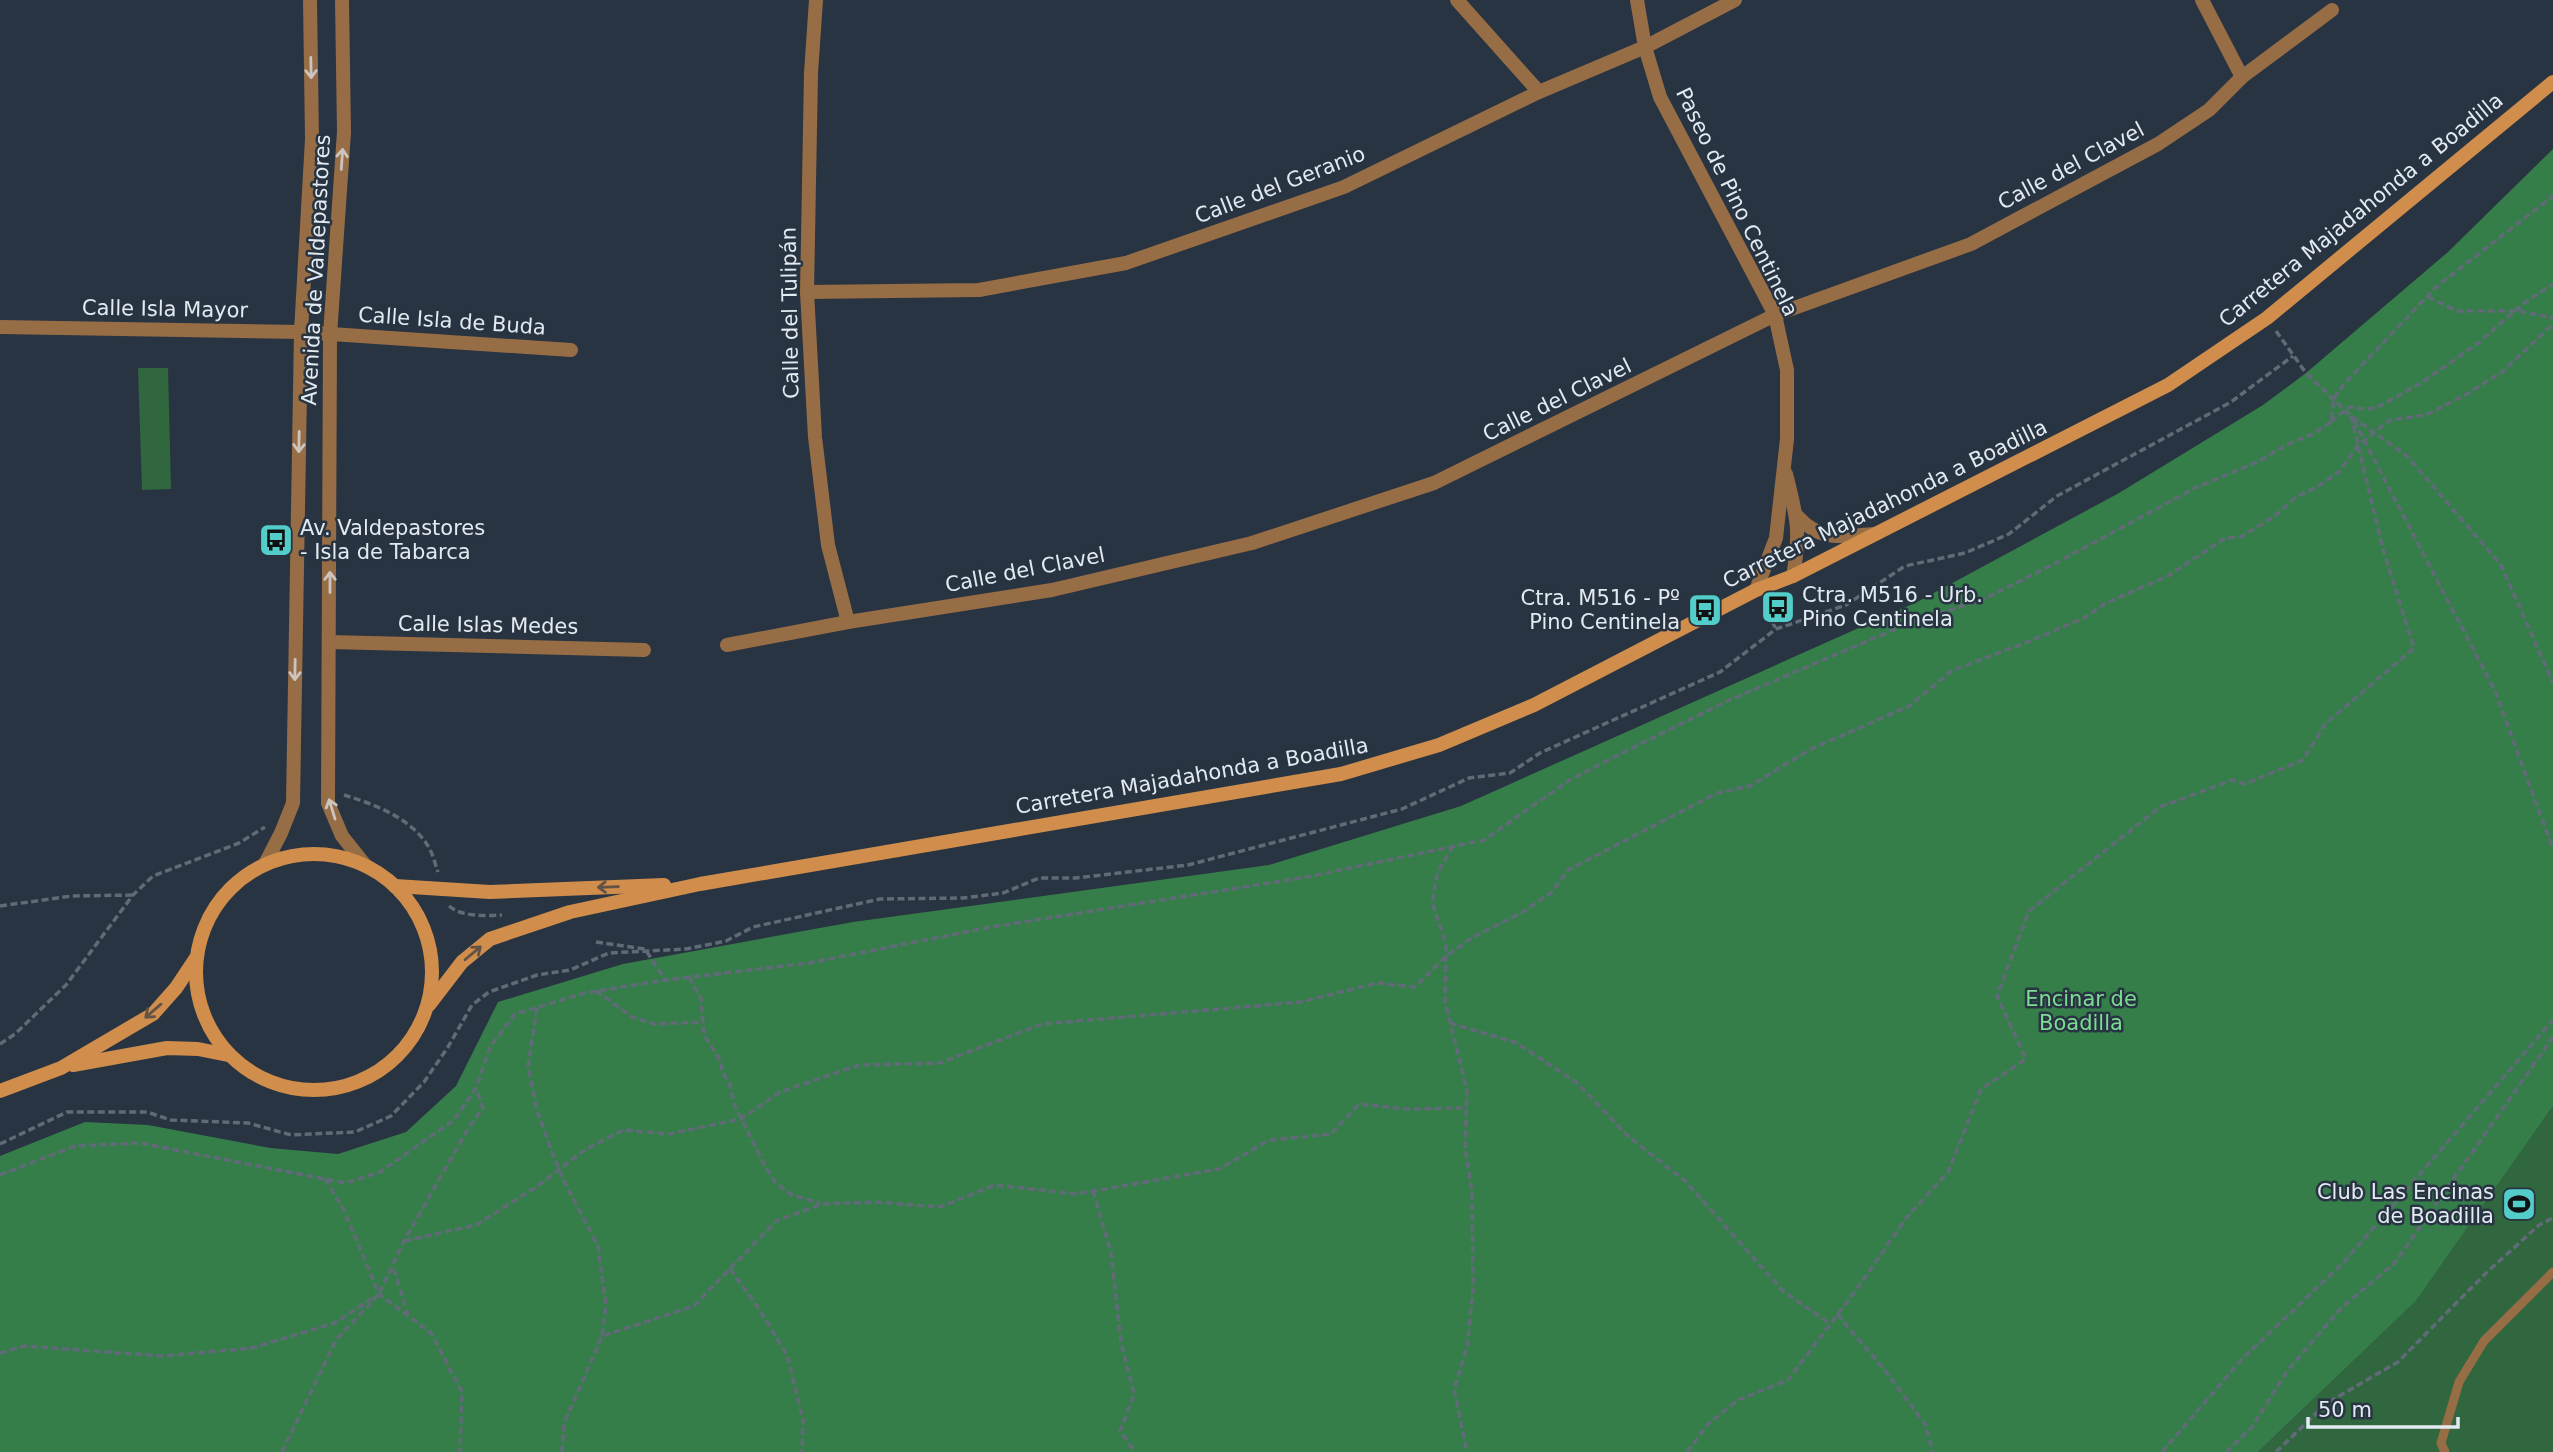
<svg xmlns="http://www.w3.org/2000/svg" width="2553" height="1452" viewBox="0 0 2553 1452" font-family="'DejaVu Sans',sans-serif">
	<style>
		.green { fill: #31673f }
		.forest { fill: #357e4a }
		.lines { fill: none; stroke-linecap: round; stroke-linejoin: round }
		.path { stroke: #606b77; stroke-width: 3.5; stroke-dasharray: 7 3.5; stroke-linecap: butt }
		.lane { stroke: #976d46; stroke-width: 9 }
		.street { stroke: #976d46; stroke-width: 14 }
		.secondary { stroke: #d08d4c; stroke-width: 14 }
		.oneway { stroke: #ccc4be }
		.oneway2 { stroke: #635345 }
		.labels { text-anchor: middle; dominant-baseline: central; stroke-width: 5; stroke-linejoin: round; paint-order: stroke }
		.street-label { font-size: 21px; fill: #e2eaf2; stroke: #283441 }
		.poi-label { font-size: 21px; fill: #e2eaf2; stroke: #283441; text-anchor: start }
		.park-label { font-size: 21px; fill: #7bdc93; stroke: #283441 }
	</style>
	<rect width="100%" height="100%" fill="#283441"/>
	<g class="green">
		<path d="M138,368H168L171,489L142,490Z"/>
		<path d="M2553,1106V1452H2258L2416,1301Z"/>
	</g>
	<path class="forest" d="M2553,149V1106L2416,1301L2258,1452H0V1156L85,1122L148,1125L270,1148L338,1154L406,1132L456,1086L498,1002L623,964L853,922L1269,865L1461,806L1919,601L2119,493L2263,405L2306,373L2448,252Z"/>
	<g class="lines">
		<g class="path">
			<path d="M2428,297L2457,311H2519L2553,318"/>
			<path d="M2276,331L2306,373L2351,416L2407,456L2501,565L2553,683"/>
			<path d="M2354,421L2495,691L2553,849"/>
			<path d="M2331,422L2349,407L2367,409L2378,407L2421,383L2477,344L2524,303L2553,284"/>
			<path d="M1767,612L1776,629"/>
			<path d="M344,795C374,804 411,818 428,846C433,854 435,864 438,872"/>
			<path d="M1453,846L1437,874L1432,902L1446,945L1445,1001L1467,1091L1465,1147L1472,1192L1473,1291L1467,1346L1454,1390L1467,1452"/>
			<path d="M0,906L72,896L133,895"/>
			<path d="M449,906C462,917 485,916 502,915"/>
			<path d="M596,942L645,949L665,980"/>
			<path d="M689,977L701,999L704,1035L721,1062L722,1072L729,1082L735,1106L766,1168L776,1183L792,1195L820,1203"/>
			<path d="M596,991L632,1017L654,1024L703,1022"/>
			<path d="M537,1008L528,1066L537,1110L552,1152L563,1179L598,1246L606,1306L602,1336"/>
			<path d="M1450,1023L1517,1043L1577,1083L1629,1137L1685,1181L1783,1291L1830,1324"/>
			<path d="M0,1044L15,1034L66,985L133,895L153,876L239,843L265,827"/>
			<path d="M0,1144L67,1112H147L171,1120L248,1123L291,1135L355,1132L391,1116L424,1082L448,1047L472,1005L489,992L537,975L570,970L609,953L686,949L726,941L753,927L880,899L963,898L1003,893L1039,878H1076L1188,865L1402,809L1469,778L1510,773L1540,753L1720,672L1776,629L1846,605L1905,566L1965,553L2009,534L2057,496L2231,402L2293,356"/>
			<path d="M0,1175L75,1146L140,1143L345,1183L380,1172L454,1120L476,1088L490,1047L515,1014L585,993L665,980L809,963L991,927L1307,877L1484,840L1568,781L1618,755L1725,702L1907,624L1984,599L2054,564L2195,488L2257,462L2288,444L2313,434L2331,422L2334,398L2345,383L2436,287L2553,196"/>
			<path d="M325,1179L344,1210L379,1294L431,1333L462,1392L460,1452"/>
			<path d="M1093,1191L1111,1253L1121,1342L1134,1394L1120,1431L1135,1452"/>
			<path d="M404,1241L476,1225L536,1187L586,1149L623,1130L669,1134L741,1119L780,1092L859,1065L940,1063L1042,1024L1301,1002L1377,983L1415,987L1445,957L1473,937L1523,912L1552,892L1568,870L1717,793L1750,786L1809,750L1909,706L1953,670L2020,645L2084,618L2106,603L2168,576L2225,538L2241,537L2276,515L2296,497L2317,487L2339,472L2358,445L2390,420L2426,415L2467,394L2502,372L2553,324"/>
			<path d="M394,1269L408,1315"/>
			<path d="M730,1269L757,1306L787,1355L803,1420L802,1452"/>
			<path d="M1837,1314L1883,1368L1925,1424L1933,1452"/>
			<path d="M0,1353L25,1346L162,1356L252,1348L335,1323L374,1297"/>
			<path d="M282,1452L336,1340L379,1294L404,1241L468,1129L483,1108L476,1088"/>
			<path d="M562,1452L564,1424L602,1336L694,1306L776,1221L822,1204L875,1202L940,1207L995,1185L1076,1194L1219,1169L1269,1140L1331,1134L1359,1104L1406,1109L1467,1108"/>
			<path d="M1687,1452L1709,1423L1738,1400L1788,1380L1856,1290L1907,1217L1948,1172L1981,1089L2026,1059L1997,996L2029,911L2160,807L2232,780L2245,784L2303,760L2325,724L2414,648L2383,549L2351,416"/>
			<path d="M2162,1452L2243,1358L2343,1263L2553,1020"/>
			<path d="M2226,1452L2252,1427L2288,1370L2342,1307L2394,1264L2553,1037"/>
			<path d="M2276,1452L2327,1403L2398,1362L2485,1274L2539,1225L2553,1218"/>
		</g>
		<path class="lane" d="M2445,1452L2441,1443L2459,1382L2484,1341L2553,1272"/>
		<g class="street">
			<path d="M342,0L344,132L330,335L328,803L342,836L366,866"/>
			<path d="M816,0L811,73L807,292L815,437L828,545L848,622"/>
			<path d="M1457,0L1539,92"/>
			<path d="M1637,0L1645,47L1660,97L1775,315L1787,370V439L1776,538L1756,590"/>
			<path d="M2202,0L2242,77"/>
			<path d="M807,292L979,290L1126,263L1344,187L1539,92L1645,47L1735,0"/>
			<path d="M0,327L301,332L571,350"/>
			<path d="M1786,474C1797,517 1801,532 1793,576"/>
			<path d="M1797,516C1822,543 1841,536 1874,534"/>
			<path d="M330,642L644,650"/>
			<path d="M727,645L848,622L1052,590L1252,543L1434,483L1775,315L1971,244L2158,144L2209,110L2242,77L2332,10"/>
			<path d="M265,864L281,833L293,803L301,332L312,139L310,0"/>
		</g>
		<g class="secondary">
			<circle cx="314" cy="972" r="118"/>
			<path d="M395,886L490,892L664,885"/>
			<path d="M429,1005L462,962L490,939L570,912L700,884L1341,774L1439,745L1534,705L1756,590L1793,576L2168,385L2267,318L2553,82"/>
			<path d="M73,1065L167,1048L198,1049L228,1055"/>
			<path d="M0,1091L61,1068L153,1014L176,988L196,958"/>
		</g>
	</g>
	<defs><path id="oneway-shaft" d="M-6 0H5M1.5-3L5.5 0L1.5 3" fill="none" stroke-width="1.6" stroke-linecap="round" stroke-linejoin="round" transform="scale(1.75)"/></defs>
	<g class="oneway">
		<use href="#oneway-shaft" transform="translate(311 68) rotate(89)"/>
		<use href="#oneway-shaft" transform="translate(342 159) rotate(-86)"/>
		<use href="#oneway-shaft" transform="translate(299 442) rotate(91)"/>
		<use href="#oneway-shaft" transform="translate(330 582) rotate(-90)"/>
		<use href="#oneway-shaft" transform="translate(295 670) rotate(91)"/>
		<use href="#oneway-shaft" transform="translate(332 809) rotate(-107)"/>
	</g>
	<g class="oneway2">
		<use href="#oneway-shaft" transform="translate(608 887) rotate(178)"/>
		<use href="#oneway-shaft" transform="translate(473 953) rotate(-40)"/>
		<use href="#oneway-shaft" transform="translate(153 1011) rotate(139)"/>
	</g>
	<defs>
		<g id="bus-square" transform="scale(1.75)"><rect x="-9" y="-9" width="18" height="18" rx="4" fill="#53cdca" stroke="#283441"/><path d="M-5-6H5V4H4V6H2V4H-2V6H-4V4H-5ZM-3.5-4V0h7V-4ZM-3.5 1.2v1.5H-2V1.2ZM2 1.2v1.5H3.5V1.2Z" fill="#111"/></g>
		<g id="stadium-square" transform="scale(1.75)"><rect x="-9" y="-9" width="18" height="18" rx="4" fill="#53cdca" stroke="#283441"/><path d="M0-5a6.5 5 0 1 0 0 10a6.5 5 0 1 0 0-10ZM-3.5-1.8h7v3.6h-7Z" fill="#111"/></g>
	</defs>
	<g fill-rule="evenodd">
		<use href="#bus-square" x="276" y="540"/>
		<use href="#bus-square" x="1778" y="607"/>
		<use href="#bus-square" x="1705" y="610"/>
		<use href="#stadium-square" x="2519" y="1204"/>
	</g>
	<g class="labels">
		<g class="street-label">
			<text transform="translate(2071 166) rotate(-28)">Calle del Clavel</text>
			<text transform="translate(1280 185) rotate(-21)">Calle del Geranio</text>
			<text transform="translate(1737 202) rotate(64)">Paseo de Pino Centinela</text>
			<text transform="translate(2361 210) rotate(-39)">Carretera Majadahonda a Boadilla</text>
			<text transform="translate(316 270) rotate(-87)">Avenida de Valdepastores</text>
			<text transform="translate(165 309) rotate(1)">Calle Isla Mayor</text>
			<text transform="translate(790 313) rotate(-91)">Calle del Tulipán</text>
			<text transform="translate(452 321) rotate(4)">Calle Isla de Buda</text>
			<text transform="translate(1557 400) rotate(-26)">Calle del Clavel</text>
			<text transform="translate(1885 504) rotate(-26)">Carretera Majadahonda a Boadilla</text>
			<text transform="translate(1025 570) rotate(-11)">Calle del Clavel</text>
			<text transform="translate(488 625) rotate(1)">Calle Islas Medes</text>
			<text transform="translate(1192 776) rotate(-10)">Carretera Majadahonda a Boadilla</text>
		</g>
		<g class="poi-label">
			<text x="300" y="528">Av. Valdepastores<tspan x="300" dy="24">- Isla de Tabarca</tspan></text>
			<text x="1802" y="595">Ctra. M516 - Urb.<tspan x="1802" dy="24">Pino Centinela</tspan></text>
			<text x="1680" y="598" text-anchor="end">Ctra. M516 - Pº<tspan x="1680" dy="24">Pino Centinela</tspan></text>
			<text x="2494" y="1192" text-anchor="end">Club Las Encinas<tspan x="2494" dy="24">de Boadilla</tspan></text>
		</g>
		<g class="park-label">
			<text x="2081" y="999">Encinar de<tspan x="2081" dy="24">Boadilla</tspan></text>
		</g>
	</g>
	<path d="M2308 1417v10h150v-10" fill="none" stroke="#e2eaf2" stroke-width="3.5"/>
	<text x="2318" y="1417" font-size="21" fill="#e2eaf2" stroke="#283441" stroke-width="5" paint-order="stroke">50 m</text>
</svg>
